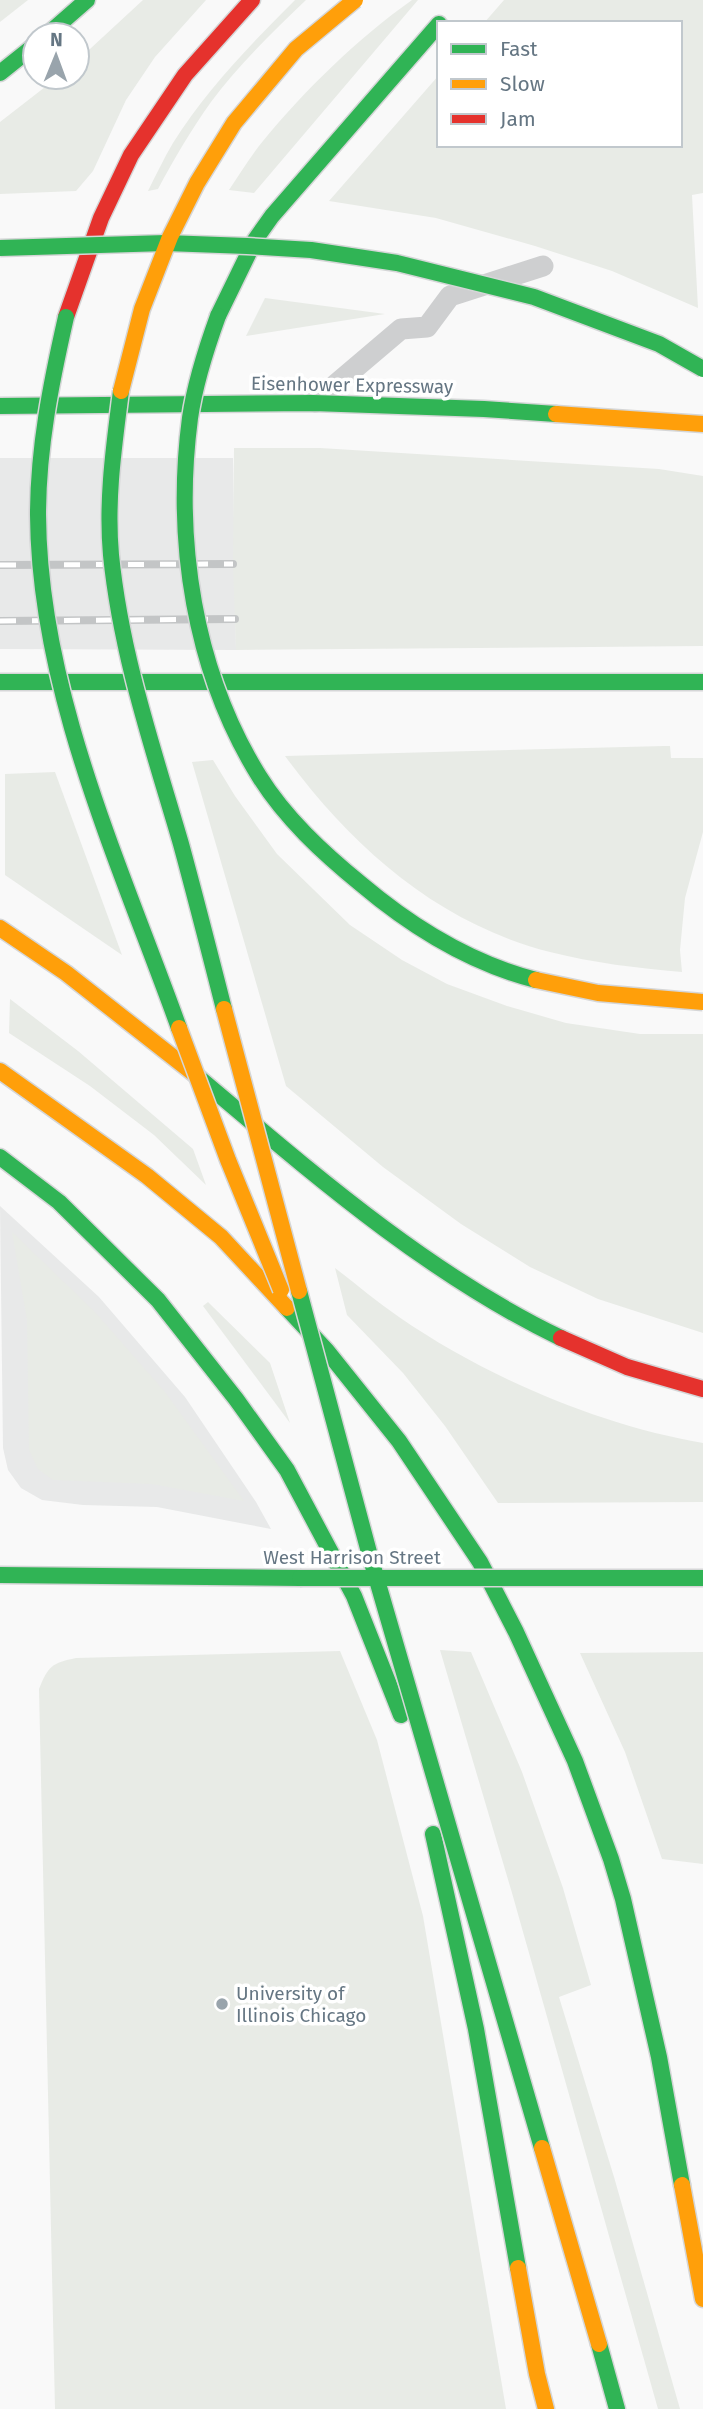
<svg xmlns="http://www.w3.org/2000/svg" width="703" height="2409" viewBox="0 0 703 2409" font-family="'Fira Sans',sans-serif">
	<style>
		.built { fill: #e8e9e9 }
		.green { fill: #e8ebe6 }
		.lines { fill: none; stroke-linecap: round; stroke-linejoin: round }
		.fast-casing { stroke: #d5d6d7; stroke-width: 19 }
		.slow-casing { stroke: #d5d6d7; stroke-width: 19 }
		.jam-casing { stroke: #d5d6d7; stroke-width: 19 }
		.lane { stroke: #cecfd0; stroke-width: 21 }
		.fast { stroke: #30b455; stroke-width: 16 }
		.slow { stroke: #ff9f0a; stroke-width: 16 }
		.jam { stroke: #e5322d; stroke-width: 16 }
		.rail-casing { stroke: #c3c5c6; stroke-width: 8 }
		.rail { stroke: #fff; stroke-width: 5; stroke-dasharray: 16; stroke-linecap: butt }
		.fast-bridge-casing { stroke: #d5d6d7; stroke-width: 19; stroke-linecap: butt }
		.slow-bridge-casing { stroke: #d5d6d7; stroke-width: 19; stroke-linecap: butt }
		.fast-bridge { stroke: #30b455; stroke-width: 16 }
		.slow-bridge { stroke: #ff9f0a; stroke-width: 16 }
		.poi-dot { fill: #99a4ac; stroke: #fff; stroke-width: 2.5 }
		.labels { text-anchor: middle; dominant-baseline: central; stroke-width: 7; stroke-linejoin: round; paint-order: stroke }
		.street-label { font-size: 19px; fill: #657683; stroke: #fff }
		.poi-label { font-size: 19px; fill: #657683; stroke: #fff; text-anchor: start }
	</style>
	<rect width="100%" height="100%" fill="#f9f9f9"/>
	<g class="built">
		<path d="M0,458H233L236,650L0,649Z"/>
		<path d="M0,1206L99,1297L185,1397L256,1502L271,1529L157,1507L83,1505L42,1500L21,1488L8,1470L3,1448Z"/>
	</g>
	<g class="green">
		<path d="M0,0H28L0,22Z"/>
		<path d="M143,0H206L155,57L126,100L93,171L76,191L0,194V122L58,77H77V61Z"/>
		<path d="M295,0H306C273,32 238,65 211,102C191,130 174,159 158,189L148,191C156,175 164,158 173,143C206,90 251,44 295,0Z"/>
		<path d="M412,0H418L254,193L229,190C240,174 250,157 263,141C306,89 357,39 412,0Z"/>
		<path d="M504,0H703V193L692,195L698,308L612,271L535,246L436,218L329,201L439,75V145H680V23H484Z"/>
		<path d="M265,298L385,314L246,336Z"/>
		<path d="M234,448H320L659,469L703,476V646L236,650L233,564Z"/>
		<path d="M664,746H670L671,758H703V832L685,898L680,950L682,972C637,968 593,963 550,952C437,923 352,847 285,756Z"/>
		<path d="M213,760L235,796L277,854L350,925L402,960L447,984L507,1006L566,1023L640,1034H703V1333L598,1299L530,1267L461,1224L383,1167L286,1086L192,762Z"/>
		<path d="M55,772L122,955L5,875V774Z"/>
		<path d="M10,999L78,1051L193,1149L206,1185L154,1135L90,1086L9,1033Z"/>
		<path d="M12,1232L94,1311L165,1392L244,1501L152,1484L53,1480L38,1469L29,1450L27,1320Z"/>
		<path d="M335,1268C356,1284 377,1302 399,1317C486,1377 599,1425 703,1443V1502L498,1503L445,1426L403,1373L347,1315Z"/>
		<path d="M208,1302L270,1363L290,1423L203,1306Z"/>
		<path d="M440,1650L471,1652L522,1772L563,1888L591,1985L559,1997L614,2177L680,2409H658L512,1893Z"/>
		<path d="M340,1651L377,1740L423,1916L506,2409H55L39,1689C48,1666 52,1663 76,1658Z"/>
		<path d="M703,1652V1864L662,1859L625,1752L580,1653Z"/>
	</g>
	<g class="lines">
		<g class="fast-casing">
			<g id="fast">
				<path d="M47,35L87,0"/>
				<path d="M0,73L35,45"/>
				<path d="M218,316L255,240L272,216L439,24"/>
				<path d="M0,406L313,403L484,409L556,414"/>
				<path d="M0,682H703"/>
				<path d="M197,1076C311,1172 426,1273 561,1338"/>
				<path d="M0,1157L59,1202L158,1300L236,1399L287,1470L354,1596L401,1715"/>
				<path d="M287,1308L327,1351L399,1441L480,1562L516,1632L575,1761L611,1859L623,1899L659,2057L682,2185"/>
				<path d="M0,1575L300,1578"/>
				<path d="M433,1834L476,2029L518,2268"/>
				<path d="M599,2344L617,2409"/>
			</g>
		</g>
		<g class="slow-casing">
			<g id="slow">
				<path d="M556,414L703,424"/>
				<path d="M0,928L66,973L197,1076"/>
				<path d="M0,1071L147,1176L221,1237L287,1308"/>
				<path d="M682,2185L703,2299"/>
				<path d="M518,2268L537,2374L546,2409"/>
			</g>
		</g>
		<g class="jam-casing">
			<g id="jam">
				<path d="M66,317L101,218L131,155L185,75L252,0"/>
				<path d="M561,1338L627,1367L703,1389"/>
			</g>
		</g>
		<path class="lane" d="M315,402L401,329L427,327L450,296L543,266"/>
		<use href="#fast" class="fast"/>
		<use href="#slow" class="slow"/>
		<use href="#jam" class="jam"/>
		<g class="rail-casing">
			<g id="rail">
				<path d="M0,565L233,564"/>
				<path d="M0,621L235,619"/>
			</g>
		</g>
		<use href="#rail" class="rail"/>
		<g class="fast-bridge-casing">
			<g id="fast-bridge">
				<path d="M0,248L166,243L247,246L311,250L397,263L534,297L659,344L703,369"/>
				<path d="M218,316C206,349 195,383 190,418C174,540 194,671 259,776C285,818 323,853 361,884C413,928 470,963 536,980"/>
				<path d="M66,317C51,383 38,448 38,515C39,691 120,864 179,1028"/>
				<path d="M121,391C114,446 106,500 111,555C121,655 153,748 181,844C196,899 210,954 224,1009"/>
				<path d="M299,1291L370,1556L542,2148"/>
				<path d="M300,1578H703"/>
			</g>
		</g>
		<g class="slow-bridge-casing">
			<g id="slow-bridge">
				<path d="M121,391L142,309L170,237L197,183L234,123L296,49L355,0"/>
				<path d="M536,980L598,993L703,1002"/>
				<path d="M224,1009L299,1291"/>
				<path d="M179,1028L228,1160L281,1290"/>
				<path d="M542,2148L599,2344"/>
			</g>
		</g>
		<use href="#fast-bridge" class="fast-bridge"/>
		<use href="#slow-bridge" class="slow-bridge"/>
	</g>
	<circle class="poi-dot" cx="222" cy="2004" r="7"/>
	<g class="labels">
		<g class="street-label">
			<text transform="translate(352 385) rotate(1)">Eisenhower Expressway</text>
			<text x="352" y="1557">West Harrison Street</text>
		</g>
		<g class="poi-label">
			<text x="236" y="1993">University of<tspan x="236" dy="22">Illinois Chicago</tspan></text>
		</g>
	</g>
	<rect x="437" y="21" width="245" height="126" fill="#ffffff" stroke="#c1c8cd" stroke-width="2"/>
	<rect x="451" y="44" width="35" height="10" fill="#30b455" stroke="#c1c8cd" stroke-width="2"/>
	<text x="500" y="56" font-size="21" fill="#657683">Fast</text>
	<rect x="451" y="79" width="35" height="10" fill="#ff9f0a" stroke="#c1c8cd" stroke-width="2"/>
	<text x="500" y="91" font-size="21" fill="#657683">Slow</text>
	<rect x="451" y="114" width="35" height="10" fill="#e5322d" stroke="#c1c8cd" stroke-width="2"/>
	<text x="500" y="126" font-size="21" fill="#657683">Jam</text>
	<g transform="translate(56 56) rotate(1)"><circle r="33" fill="#ffffff" stroke="#c1c8cd" stroke-width="2"/>
	<path d="M0-5L12 26L0 18L-12 26Z" fill="#99a4ac"/>
	<text y="-10" font-size="19" font-weight="bold" text-anchor="middle" fill="#657683">N</text>
	</g>
</svg>
